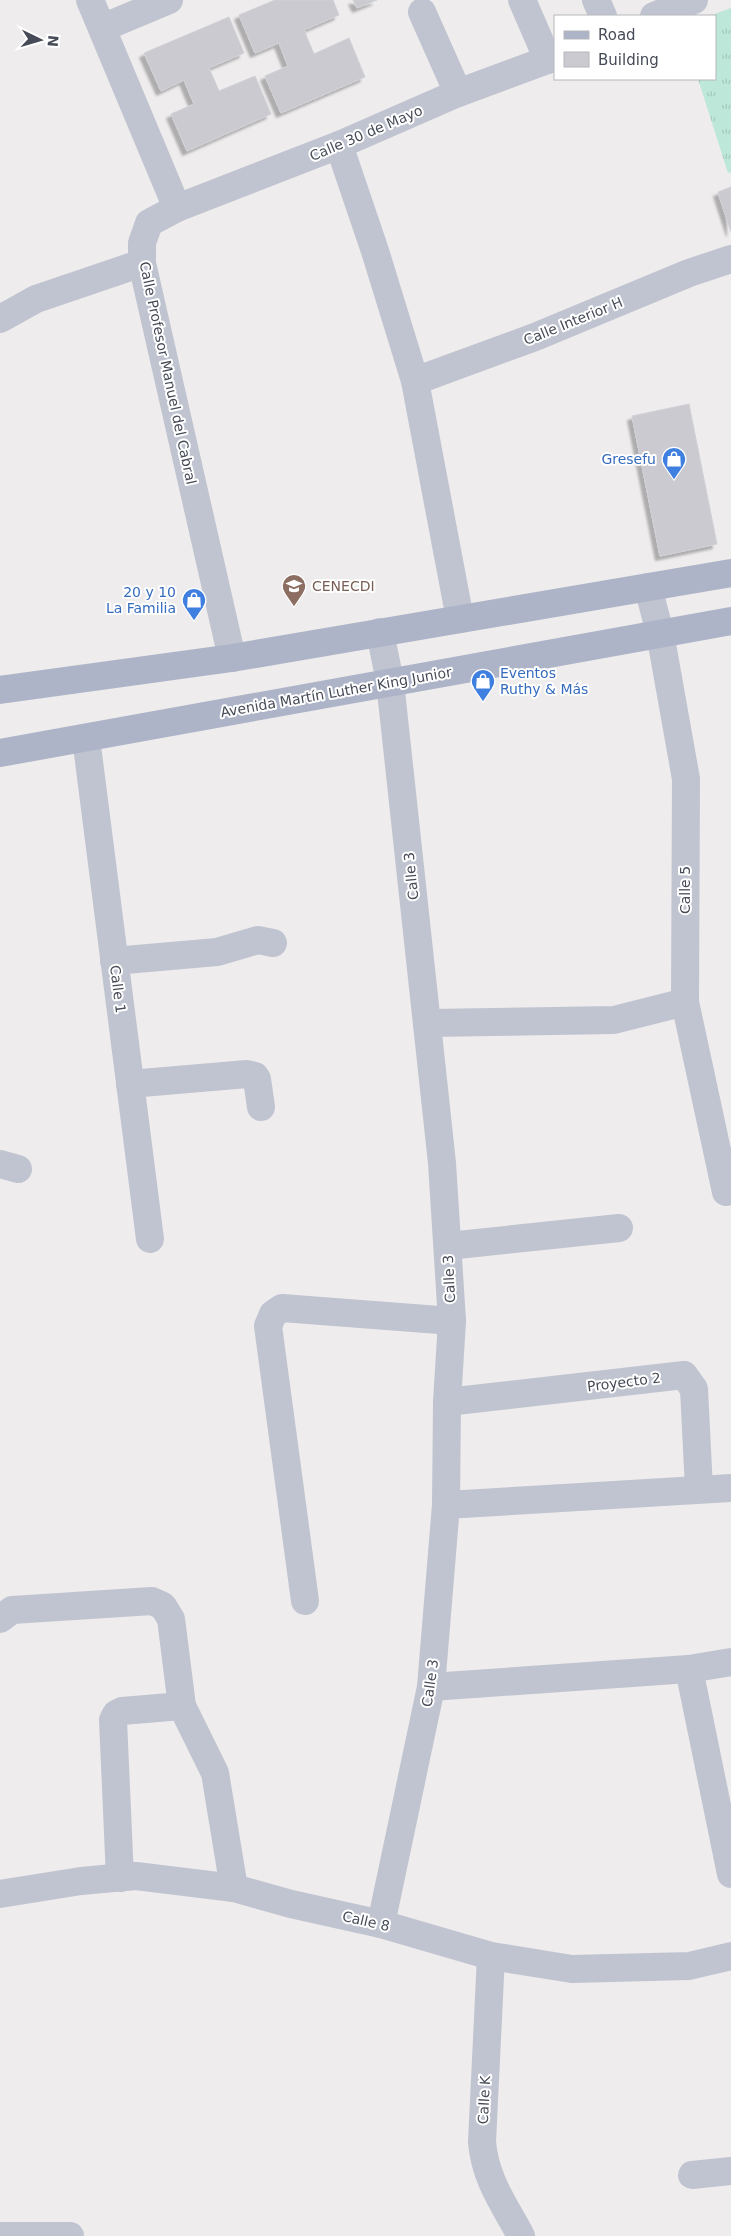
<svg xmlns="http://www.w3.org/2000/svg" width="731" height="2236" viewBox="0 0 731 2236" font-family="'DejaVu Sans',sans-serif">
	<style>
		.grass { fill: url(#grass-tufts) }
		.building { fill: #cacad0; stroke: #d0d0d7; filter: url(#shadow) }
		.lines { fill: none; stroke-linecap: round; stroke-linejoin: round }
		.minor { stroke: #c0c4d0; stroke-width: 28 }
		.major { stroke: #aeb4c8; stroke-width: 28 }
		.labels { text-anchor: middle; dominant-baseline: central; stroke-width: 4; stroke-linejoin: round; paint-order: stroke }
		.street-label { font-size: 14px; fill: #464b57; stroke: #fff }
		.shop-label { font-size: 14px; fill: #366cbe; stroke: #fff; text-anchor: end }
		.education-label { font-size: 14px; fill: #785e54; stroke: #fff; text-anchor: start }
	</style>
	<defs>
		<pattern id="grass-tufts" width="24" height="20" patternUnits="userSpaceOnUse" patternTransform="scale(1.25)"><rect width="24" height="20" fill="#bde8d9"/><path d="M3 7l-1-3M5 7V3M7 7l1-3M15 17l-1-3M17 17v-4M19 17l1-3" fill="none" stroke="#a4c8bc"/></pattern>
		<filter id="shadow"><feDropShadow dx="-4.5" dy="4.5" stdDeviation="1" flood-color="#0004"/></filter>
	</defs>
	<rect width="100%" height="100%" fill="#eeecec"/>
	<path class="grass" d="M731,8V172L728,173L698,79H715V16H709Z"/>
	<g class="building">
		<path d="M275,0H333L339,15L304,30L314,54L349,38L365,77L281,113L265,76L288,66L279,43L255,53L239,15Z"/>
		<path d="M353,0H377L357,8Z"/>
		<path d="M229,17L244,53L209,68L219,91L255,76L271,114L187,151L171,114L194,104L184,80L161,91L144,53Z"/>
		<path d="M731,187V232L718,192Z"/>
		<path d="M689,404L717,544L660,556L632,416Z"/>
	</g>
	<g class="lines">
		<g class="minor">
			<path d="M90,0L177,208L149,223L142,243V263L232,658"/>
			<path d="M522,0L548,60"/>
			<path d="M596,0L603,16"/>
			<path d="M422,12L458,93"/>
			<path d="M654,16L694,0"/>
			<path d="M102,28L169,0"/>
			<path d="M339,145L375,251L415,381L460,619"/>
			<path d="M177,208L339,145L458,93L555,57"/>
			<path d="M0,319L36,299L142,263"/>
			<path d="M415,381L535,337L689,273L731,259"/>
			<path d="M648,587L660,633L686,779L685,1002L726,1192"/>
			<path d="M380,632L390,682L442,1163L452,1321L447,1402L446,1505L431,1687L381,1924"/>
			<path d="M86,738L150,1239"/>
			<path d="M114,961L217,952L258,940L273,943"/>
			<path d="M427,1023L614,1020L685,1002"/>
			<path d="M130,1084L247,1074L255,1076L257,1079L261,1107"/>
			<path d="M0,1164L18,1169"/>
			<path d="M448,1246L619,1228"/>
			<path d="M447,1402L684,1375L694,1389L699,1489"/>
			<path d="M446,1505L731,1488"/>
			<path d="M305,1601L268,1326L273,1314L282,1308L452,1321"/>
			<path d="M0,1619L12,1610L152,1601L163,1606L171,1619L182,1706L215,1773L234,1888"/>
			<path d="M689,1669L731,1874"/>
			<path d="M431,1687L689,1669L731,1662"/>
			<path d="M120,1878L113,1720L116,1714L122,1711L182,1706"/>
			<path d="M0,1894L81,1881L136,1876L234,1888L291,1904L381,1924L491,1956L572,1969L689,1966L731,1956"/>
			<path d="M491,1956L482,2142C485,2179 504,2204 521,2236"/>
			<path d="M692,2175L731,2171"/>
			<path d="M0,2236H70"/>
		</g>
		<g class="major">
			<path d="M0,690L232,658L731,573"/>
			<path d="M0,753L731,621"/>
		</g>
	</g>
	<defs>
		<g id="shop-pin" transform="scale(1.25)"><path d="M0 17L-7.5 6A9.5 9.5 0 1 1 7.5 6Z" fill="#3f7fe0" stroke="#fff"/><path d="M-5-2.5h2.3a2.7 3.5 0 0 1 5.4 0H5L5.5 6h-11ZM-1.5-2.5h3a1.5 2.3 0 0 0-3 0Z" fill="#fff"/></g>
		<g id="school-pin" transform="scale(1.25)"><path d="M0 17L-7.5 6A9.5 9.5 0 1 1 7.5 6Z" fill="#8d6e63" stroke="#fff"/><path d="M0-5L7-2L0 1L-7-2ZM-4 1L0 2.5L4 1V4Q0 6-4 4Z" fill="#fff"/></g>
	</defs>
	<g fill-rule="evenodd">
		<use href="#shop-pin" x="674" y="459"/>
		<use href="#school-pin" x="294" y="586"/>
		<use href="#shop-pin" x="194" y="600"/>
		<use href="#shop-pin" x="483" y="681"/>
	</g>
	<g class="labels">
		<g class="street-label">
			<text transform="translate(366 133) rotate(-23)">Calle 30 de Mayo</text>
			<text transform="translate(573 321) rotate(-22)">Calle Interior H</text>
			<text transform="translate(168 373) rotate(78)">Calle Profesor Manuel del Cabral</text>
			<text transform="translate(336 692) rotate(-10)">Avenida Martín Luther King Junior</text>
			<text transform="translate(411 876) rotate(-96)">Calle 3</text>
			<text transform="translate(685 890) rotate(-90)">Calle 5</text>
			<text transform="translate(118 989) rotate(83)">Calle 1</text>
			<text transform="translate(449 1279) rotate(-93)">Calle 3</text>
			<text transform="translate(624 1382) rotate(-7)">Proyecto 2</text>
			<text transform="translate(430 1683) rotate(-82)">Calle 3</text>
			<text transform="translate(366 1921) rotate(13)">Calle 8</text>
			<text transform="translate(484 2100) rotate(-87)">Calle K</text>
		</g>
		<g class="shop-label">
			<text x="656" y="459">Gresefu</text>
			<text x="176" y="592">20 y 10<tspan x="176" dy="16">La Familia</tspan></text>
			<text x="500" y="673" text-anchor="start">Eventos<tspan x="500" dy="16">Ruthy &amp; Más</tspan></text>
		</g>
		<g class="education-label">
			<text x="312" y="586">CENECDI</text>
		</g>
	</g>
	<rect x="554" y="15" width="162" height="65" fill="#ffffff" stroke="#b5b7bc"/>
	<rect x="564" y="31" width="25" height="8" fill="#aeb4c8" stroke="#b5b7bc"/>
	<text x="598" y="40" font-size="15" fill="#464b57">Road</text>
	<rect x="564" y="52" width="25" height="15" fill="#cacad0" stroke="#b5b7bc"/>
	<text x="598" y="65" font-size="15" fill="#464b57">Building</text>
	<g transform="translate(40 40) rotate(95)" stroke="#ffffff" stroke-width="4" paint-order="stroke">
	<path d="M0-4L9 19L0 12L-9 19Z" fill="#464b57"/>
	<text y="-8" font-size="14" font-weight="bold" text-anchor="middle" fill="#464b57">N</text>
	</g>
</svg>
